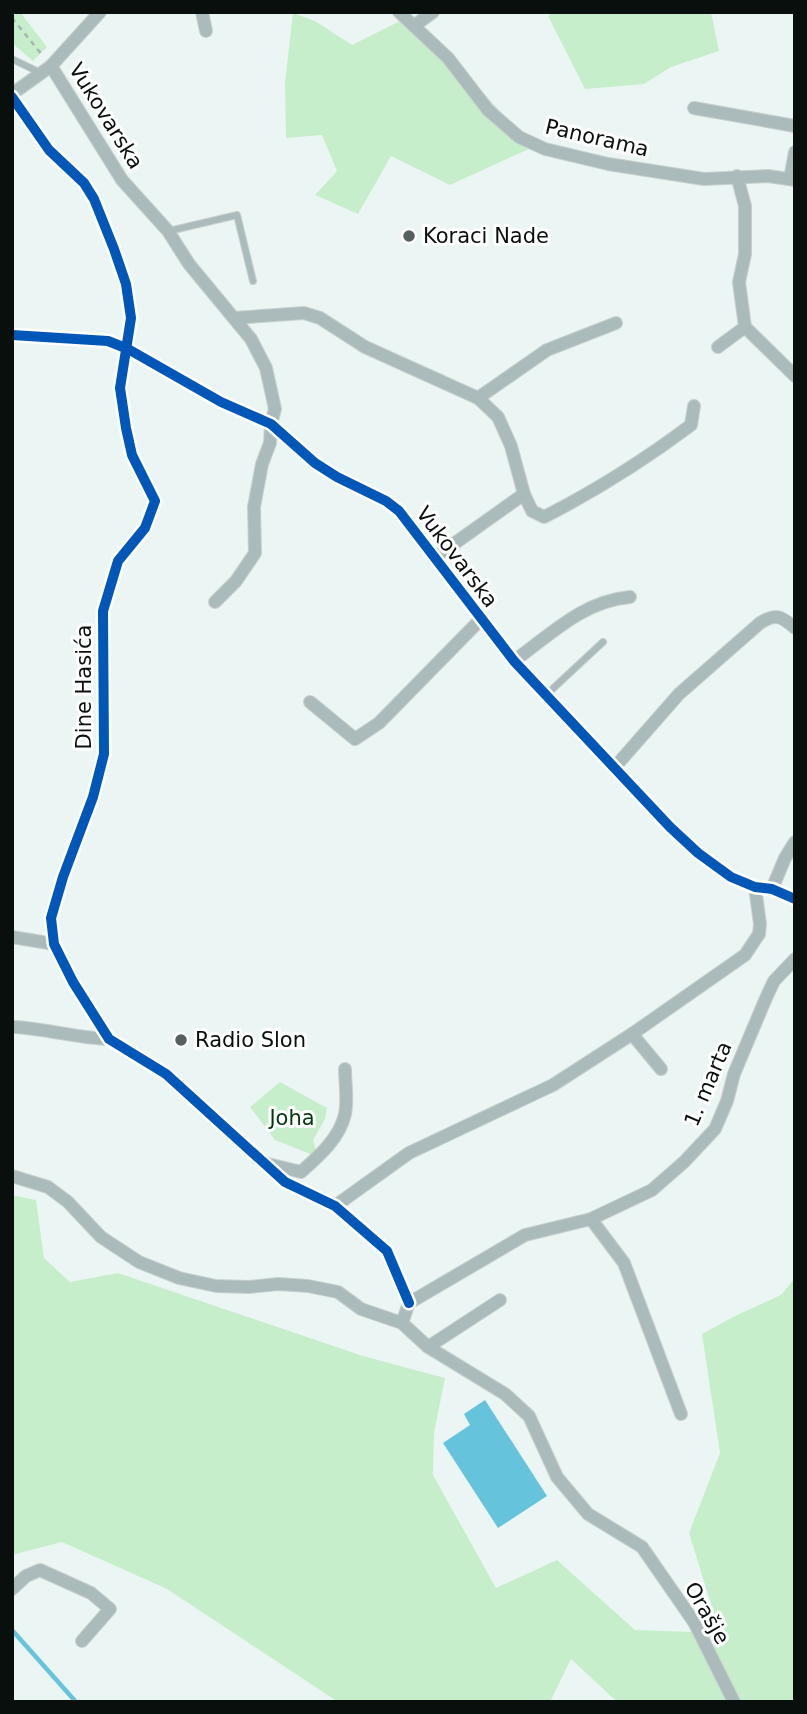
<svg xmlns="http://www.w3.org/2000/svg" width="807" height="1714" viewBox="0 0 807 1714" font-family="'DejaVu Sans',sans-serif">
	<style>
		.green { fill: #c7eeca }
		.water { fill: #65c4dc }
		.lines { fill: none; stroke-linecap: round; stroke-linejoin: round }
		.stream { stroke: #65c4dc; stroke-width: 4.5 }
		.lane-casing { stroke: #c8d0ce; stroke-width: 8 }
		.street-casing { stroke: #c8d0ce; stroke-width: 14 }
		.path { stroke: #a6b3b3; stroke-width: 2.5; stroke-dasharray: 5 5; stroke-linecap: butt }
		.lane { stroke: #abbbbc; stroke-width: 6 }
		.street { stroke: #abbbbc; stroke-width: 12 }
		.cycleway-casing { stroke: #fff; stroke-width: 15 }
		.cycleway { stroke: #0057b8; stroke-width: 10 }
		.poi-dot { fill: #57605e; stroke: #fff; stroke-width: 2.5 }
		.labels { text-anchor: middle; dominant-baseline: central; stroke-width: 6; stroke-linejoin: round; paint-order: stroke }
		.street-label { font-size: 21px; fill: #080f0d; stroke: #fff }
		.poi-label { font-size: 21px; fill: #080f0d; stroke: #fff; text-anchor: start }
		.park-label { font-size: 21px; fill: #05380b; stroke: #fff }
	</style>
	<rect width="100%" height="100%" fill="#ebf6f4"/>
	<g class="green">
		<path d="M12,12H20L47,47L33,61L12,43Z"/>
		<path d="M553,12H711L719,51L671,67L644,84L585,89L548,16Z"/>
		<path d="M293,13L315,21L352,45L412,15L533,147L450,185L391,156L358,214L315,195L337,171L322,135L286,138L285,82Z"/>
		<path d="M280,1082L327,1108L325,1119L313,1140L318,1157L275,1140L250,1107Z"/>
		<path d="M12,1195L36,1200L44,1258L70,1282L118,1273L363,1356L445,1378L434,1433L433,1475L496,1588L557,1560L635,1630L720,1633L689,1533L720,1453L702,1334L735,1316L781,1295L795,1278V1702H614L615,1700L571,1659L550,1702H338L167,1589L62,1542L12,1555Z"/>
	</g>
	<path class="water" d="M485,1400L547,1496L498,1528L443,1443L470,1425L464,1414Z"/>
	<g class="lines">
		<path class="stream" d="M12,1630L76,1702"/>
		<g class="lane-casing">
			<g id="lane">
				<path d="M12,59L41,73"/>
				<path d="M169,231L237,215L253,281"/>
				<path d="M546,695L603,642"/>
			</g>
		</g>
		<g class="street-casing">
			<g id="street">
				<path d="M202,12L206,31"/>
				<path d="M399,12L448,58L488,110L519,137L545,149L608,164L704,179L768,176L795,180"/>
				<path d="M414,26L433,12"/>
				<path d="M51,66L122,180L168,231L189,264L251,339L266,368L275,409L271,424L270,443L262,464L254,507L255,553L236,581L215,602"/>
				<path d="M12,94L51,66L100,12"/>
				<path d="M12,97L49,150L84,183L94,199L114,249L126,284L131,318L120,388L126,428L132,455L155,501L145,528L118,561L103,611L104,754L93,797L63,877L51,918L54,944L73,982L109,1039L166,1074L285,1182L335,1206L387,1251L409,1303"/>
				<path d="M694,108L795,126"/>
				<path d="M737,176L745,206V254L739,282L745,327L795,376"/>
				<path d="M790,179L795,152"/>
				<path d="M234,318L304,313L320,318L365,347L478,398L547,350L616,323"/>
				<path d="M12,335L108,341L128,349L221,402L271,424L315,463L337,477L386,501L399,511L514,661L670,827L698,853L731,877L755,887L772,889L795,899"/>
				<path d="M718,347L745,327"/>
				<path d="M478,398L498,417L511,446L524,494"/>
				<path d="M434,558L524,494L532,511L544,517C593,492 647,458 691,425L694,406"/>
				<path d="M514,661C550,635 583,601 630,597"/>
				<path d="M310,702L355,739L379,723L480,620"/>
				<path d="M614,768L679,694L760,623C776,613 781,616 795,628"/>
				<path d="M772,889L785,858L795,842"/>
				<path d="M12,937L54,944"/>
				<path d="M15,1027C47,1029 77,1038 109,1039"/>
				<path d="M632,1034L661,1069"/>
				<path d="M268,1164L301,1172C318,1157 340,1138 345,1114C348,1100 345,1083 345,1069"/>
				<path d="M12,1176L48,1187L68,1202L101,1237L139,1262L179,1278L216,1286L249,1287L278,1284L308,1286L338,1292L361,1309L402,1323L428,1347L505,1394L529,1416L557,1477L588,1514L642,1547L694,1622L734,1702"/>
				<path d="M335,1206L409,1153L553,1085L632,1034L745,955L759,934L760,924L755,887"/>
				<path d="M591,1219L624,1263L681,1414"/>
				<path d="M402,1323L409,1303L525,1235L591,1219L652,1190L684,1162L715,1129L727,1101L734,1074L766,998L774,981L795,959"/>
				<path d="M428,1347L500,1300"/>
				<path d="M12,1589L26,1576L40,1570L91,1593L110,1609L82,1641"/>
			</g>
		</g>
		<path class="path" d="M12,18L43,56"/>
		<use href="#lane" class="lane"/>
		<use href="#street" class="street"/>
		<g class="cycleway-casing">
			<g id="cycleway">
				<path d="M12,97L49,150L84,183L94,199L114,249L126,284L131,318L120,388L126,428L132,455L155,501L145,528L118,561L103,611L104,754L93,797L63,877L51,918L54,944L73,982L109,1039L166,1074L285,1182L335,1206L387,1251L409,1303"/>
				<path d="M12,335L108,341L128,349L221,402L271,424L315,463L337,477L386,501L399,511L514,661L670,827L698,853L731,877L755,887L772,889L795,899"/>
			</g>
		</g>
		<use href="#cycleway" class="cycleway"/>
	</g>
	<g class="poi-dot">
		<circle cx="409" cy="236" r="7"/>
		<circle cx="181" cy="1040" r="7"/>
	</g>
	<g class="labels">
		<g class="street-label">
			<text transform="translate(106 116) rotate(58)">Vukovarska</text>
			<text transform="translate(597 138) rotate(13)">Panorama</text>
			<text transform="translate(457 557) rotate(53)">Vukovarska</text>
			<text transform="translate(84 687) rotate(-90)">Dine Hasića</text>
			<text transform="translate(708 1084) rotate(-67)">1. marta</text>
			<text transform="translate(707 1613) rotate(60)">Orašje</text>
		</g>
		<g class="poi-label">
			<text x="423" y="236">Koraci Nade</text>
			<text x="195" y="1040">Radio Slon</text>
		</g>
		<g class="park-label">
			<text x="292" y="1118">Joha</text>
		</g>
	</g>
	<rect width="807" height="1714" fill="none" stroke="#080f0d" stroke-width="28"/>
</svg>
